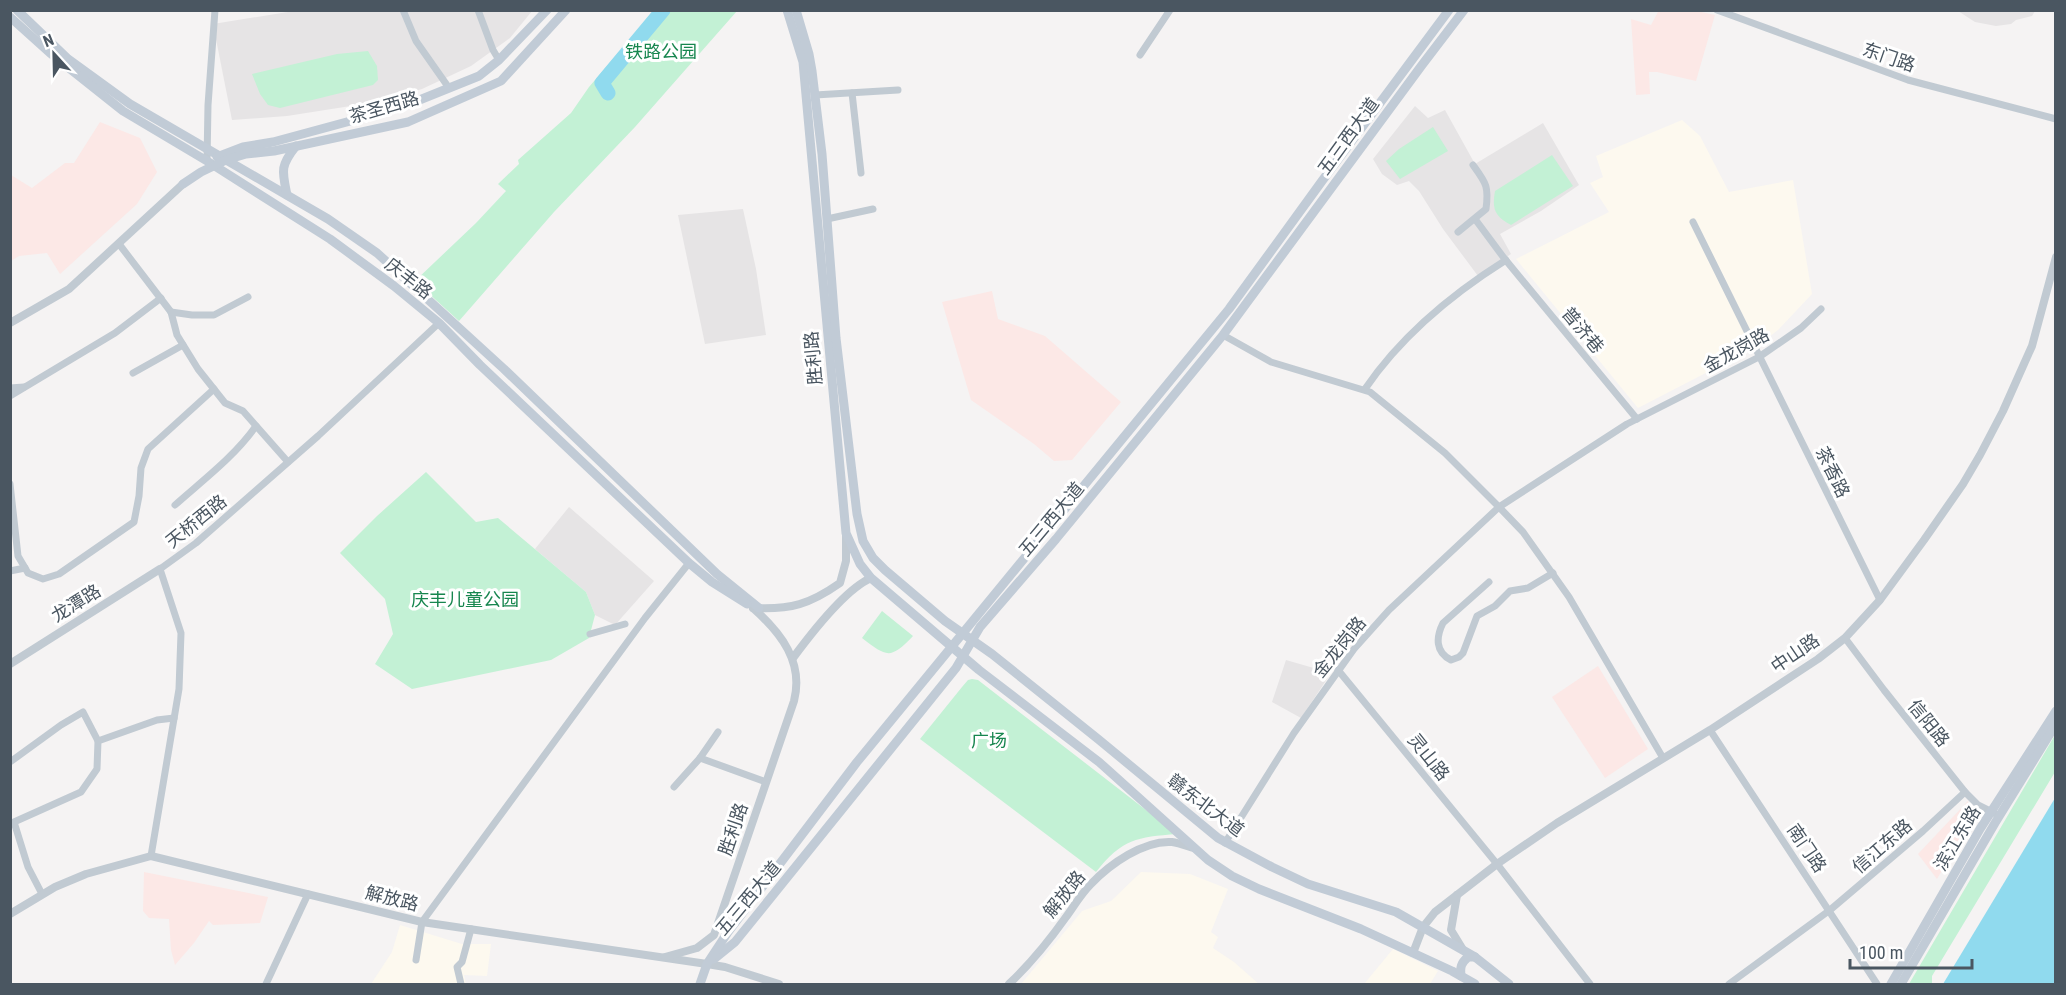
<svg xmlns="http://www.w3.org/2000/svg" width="2066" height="995" viewBox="0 0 2066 995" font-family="'Roboto Condensed','Noto Sans SC',sans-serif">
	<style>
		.commercial { fill: #fdf9ef }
		.education { fill: #e6e4e5 }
		.medical { fill: #fce8e6 }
		.green { fill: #c3f1d5 }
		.water { fill: #90daee }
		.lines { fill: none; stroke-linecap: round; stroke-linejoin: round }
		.river { stroke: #90daee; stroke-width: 15 }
		.minor { stroke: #c1cad2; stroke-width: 7 }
		.tertiary { stroke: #c1cad2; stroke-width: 8 }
		.secondary { stroke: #c1cbd6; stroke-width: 9 }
		.labels { text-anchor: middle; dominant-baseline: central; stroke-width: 6; stroke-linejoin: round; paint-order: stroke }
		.park-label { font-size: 18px; fill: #17864f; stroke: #fff }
		.street-label { font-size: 18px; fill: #4a5661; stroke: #fff }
	</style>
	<rect width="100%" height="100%" fill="#f5f3f3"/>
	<g class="commercial">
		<path d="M1682,120L1700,136L1729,192L1793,180L1812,294L1778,330L1756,347L1638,408L1516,259L1609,212L1590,183L1603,177L1596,156Z"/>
		<path d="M1141,872L1190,874L1228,889L1211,932L1218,937L1213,948L1234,962L1259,984H1021L1082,911L1111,901Z"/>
		<path d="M400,925L462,944H491L487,976L464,975L466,984H371L392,952Z"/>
		<path d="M1393,949L1438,971L1430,984H1364Z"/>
	</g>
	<g class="education">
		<path d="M294,11H532L510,38L471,66L422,89L387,99L357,105L287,116L232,120L213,24Z"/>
		<path d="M1958,11H2035L2032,16L2016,20L2011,24L1996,26L1975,22Z"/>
		<path d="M1415,106L1428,118L1445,110L1475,164L1543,123L1579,185L1541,211L1500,234L1511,254L1478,276L1443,229L1419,191L1409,181L1397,185L1382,174L1373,159Z"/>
		<path d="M743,209L756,269L766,335L705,344L678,215Z"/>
		<path d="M569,507L654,581L615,625L595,615L586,592L535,549Z"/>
		<path d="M1286,660L1331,673L1301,718L1272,702Z"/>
	</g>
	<g class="medical">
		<path d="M1659,10L1697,11L1715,15L1696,81L1657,72H1649L1650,94L1636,95L1631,19L1651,25Z"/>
		<path d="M100,122L140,138L157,172L137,204L60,274L47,253L19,256L11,261V175L32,188L65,163H74Z"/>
		<path d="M992,291L998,319L1045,336L1121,402L1072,460L1054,461L1034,444L971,400L942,302Z"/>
		<path d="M1598,666L1648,749L1605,778L1552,697Z"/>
		<path d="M1968,801L1971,821L1937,879L1918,854Z"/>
		<path d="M144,872L268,897L260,923L213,925L209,921L194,943L175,965L171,950L169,919L149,918L143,911Z"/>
	</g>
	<g class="green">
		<path d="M655,10L737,11L635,127L554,212L459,321L415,281L476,223L506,191L498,184L519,164L518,160L571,113L589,87Z"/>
		<path d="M368,51L377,66L378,80L373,85L280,108L268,105L260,94L252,74L337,54Z"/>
		<path d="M1433,127L1448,151L1400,179L1386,161L1399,149Z"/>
		<path d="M1552,155L1573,186L1511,225C1494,216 1492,209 1495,191Z"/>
		<path d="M426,472L476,522L498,518L586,592L595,615L589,638L551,660L412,689L375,664L393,634L385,599L340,553L377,516Z"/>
		<path d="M882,611L913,636C890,660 887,657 862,638Z"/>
		<path d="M972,679L978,680L1177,834C1137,837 1122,839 1096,872L920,739L962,687L968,680Z"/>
		<path d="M2055,735V772L1932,976V984H1909Z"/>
	</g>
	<path class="water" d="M2055,798V984H1943Z"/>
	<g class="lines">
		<path class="river" d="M608,93L602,83L663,10"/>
		<g class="minor">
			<path d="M403,10L416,41L449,88"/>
			<path d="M478,10L493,50L499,60"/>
			<path d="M1717,10L1908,80L2056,119"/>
			<path d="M1140,55L1170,10"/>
			<path d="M852,93L861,173"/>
			<path d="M815,95L898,90"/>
			<path d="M207,161L208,105L215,10"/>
			<path d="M827,219L873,209"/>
			<path d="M1475,219L1504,258L1637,419"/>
			<path d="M1693,222L1880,600"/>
			<path d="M1458,232L1486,209C1489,186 1486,183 1473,165"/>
			<path d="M119,244L171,312L177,335L198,369L225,403L243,411L288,462"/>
			<path d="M171,312L192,315H214L248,297"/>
			<path d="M1223,335L1271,362L1370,392L1445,453L1499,507L1523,532L1569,597L1663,758"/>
			<path d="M133,373L183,345"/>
			<path d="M10,388L24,387"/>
			<path d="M1365,389C1401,336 1452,294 1506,260"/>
			<path d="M10,396L115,333L161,298"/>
			<path d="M10,484L18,556L28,573L43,579L59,574L134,522L139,496L141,468L148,449L214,389"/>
			<path d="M175,505C203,480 234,457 256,426"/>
			<path d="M10,571L25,568"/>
			<path d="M1489,582L1443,623C1436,637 1435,652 1451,660L1459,657L1463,653L1477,616L1495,606L1510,591L1528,588L1553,573"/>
			<path d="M590,634L625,624"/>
			<path d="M1845,638L1884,690L1965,792L1978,805L1994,813"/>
			<path d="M1338,670L1497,864L1590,984"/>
			<path d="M1710,730L1877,984"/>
			<path d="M700,758L766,782"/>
			<path d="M10,762L61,725L83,712L98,741"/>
			<path d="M674,787L700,758L718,732"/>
			<path d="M1225,843L1294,733L1354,649L1389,610L1499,507L1627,424L1759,357L1801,328L1821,309"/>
			<path d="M151,856L179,689L181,633L160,569L196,543L318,436L439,323"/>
			<path d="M42,894L28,867L14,822L81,792L97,769L98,741L157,720L174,718"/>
			<path d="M416,960L422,922L645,618L689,563"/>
			<path d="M266,984L308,894"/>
			<path d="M461,984L457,967L462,962L471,929"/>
			<path d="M1729,984L1830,910L1923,831L1965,792"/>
		</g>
		<g class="tertiary">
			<path d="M10,323L69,289L183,184"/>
			<path d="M753,608C791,610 810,604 840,583L846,561V534"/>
			<path d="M793,658C810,635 846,589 871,578"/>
			<path d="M10,664L160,569"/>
			<path d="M1457,895L1451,930L1462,948"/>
			<path d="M10,914L55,887L86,874L151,856L422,922L707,964L725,967L779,984"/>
			<path d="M1413,953L1423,927L1435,912L1497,864L1557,823L1710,730L1818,659L1845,638L1880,600L1924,540L1963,484L1980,455L2003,411L2032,346L2056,257"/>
			<path d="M665,957L697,948L714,935L794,701C804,662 781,633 753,608"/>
			<path d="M1009,984C1030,964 1049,941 1066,917C1074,906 1081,894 1091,884C1110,864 1144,840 1172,842C1179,843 1187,846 1194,848"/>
		</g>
		<g class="secondary">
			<path d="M17,10L68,59L130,104L328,219L377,253L504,369L717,574L759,608"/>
			<path d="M787,10L803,62L846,533L860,564L871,578L979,670L1099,762L1208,860L1232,876L1259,889L1361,929L1452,971L1475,984"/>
			<path d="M796,10L809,54L812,71L822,154L836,338L857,514L863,541L873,558L885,570L945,621L992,654L1098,739L1218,838L1272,867L1308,884L1396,912L1475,957L1509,984"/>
			<path d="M10,17L50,53L123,111L207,161L330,239L394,286L439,323L480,365L689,563L712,582L747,604"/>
			<path d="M217,157L243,147L273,142L402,107L479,76L499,60L547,10"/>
			<path d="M183,184L201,172L226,160L246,154L274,151L408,122L501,81L566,10"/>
			<path d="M287,195C282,171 280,166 296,146"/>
			<path d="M714,959L735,942L956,668L980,627L1056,539L1223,335L1422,65L1464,10"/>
			<path d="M1461,976C1460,967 1461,963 1468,957H1475"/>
			<path d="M700,984L707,964L728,932L857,762L1229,309L1322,181L1449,10"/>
			<path d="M1891,984L1980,829L2056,711"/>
			<path d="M1901,984L1995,823L2056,724"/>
		</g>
	</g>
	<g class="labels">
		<g class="park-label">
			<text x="661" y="51">铁路公园</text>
			<text x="465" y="599">庆丰儿童公园</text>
			<text x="989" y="740">广场</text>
		</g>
		<g class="street-label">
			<text transform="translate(1889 57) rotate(19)">东门路</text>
			<text transform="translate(384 107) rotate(-16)">茶圣西路</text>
			<text transform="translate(1348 136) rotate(-54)">五三西大道</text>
			<text transform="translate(409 278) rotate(38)">庆丰路</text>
			<text transform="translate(1583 330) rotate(50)">普济巷</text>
			<text transform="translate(1736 350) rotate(-29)">金龙岗路</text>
			<text transform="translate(813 358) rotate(-95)">胜利路</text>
			<text transform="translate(1833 472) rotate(64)">茶香路</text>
			<text transform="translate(1051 519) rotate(-50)">五三西大道</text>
			<text transform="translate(196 521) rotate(-39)">天桥西路</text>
			<text transform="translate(76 603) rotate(-32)">龙潭路</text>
			<text transform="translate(1339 647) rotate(-51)">金龙岗路</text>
			<text transform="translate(1795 653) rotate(-34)">中山路</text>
			<text transform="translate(1929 723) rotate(51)">信阳路</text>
			<text transform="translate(1429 757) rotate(51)">灵山路</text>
			<text transform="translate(1206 805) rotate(37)">赣东北大道</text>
			<text transform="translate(733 829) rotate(-71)">胜利路</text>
			<text transform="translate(1957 838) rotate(-59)">滨江东路</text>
			<text transform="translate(1882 846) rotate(-41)">信江东路</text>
			<text transform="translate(1807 848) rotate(56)">南门路</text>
			<text transform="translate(1064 894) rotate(-51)">解放路</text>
			<text transform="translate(392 898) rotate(14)">解放路</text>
			<text transform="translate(748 898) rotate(-50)">五三西大道</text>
		</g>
	</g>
	<rect width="2066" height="995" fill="none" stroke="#4a5661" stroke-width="24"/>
	<g transform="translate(54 54) rotate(338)" stroke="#ffffff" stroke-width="4.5" paint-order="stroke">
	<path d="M0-4.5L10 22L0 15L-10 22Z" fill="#4a5661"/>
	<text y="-9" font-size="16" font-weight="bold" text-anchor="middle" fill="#4a5661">N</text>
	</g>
	<path d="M1850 959v9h122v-9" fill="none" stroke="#4a5661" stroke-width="3"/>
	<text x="1859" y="959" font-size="18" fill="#4a5661" stroke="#ffffff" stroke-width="4.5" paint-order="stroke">100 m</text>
</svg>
